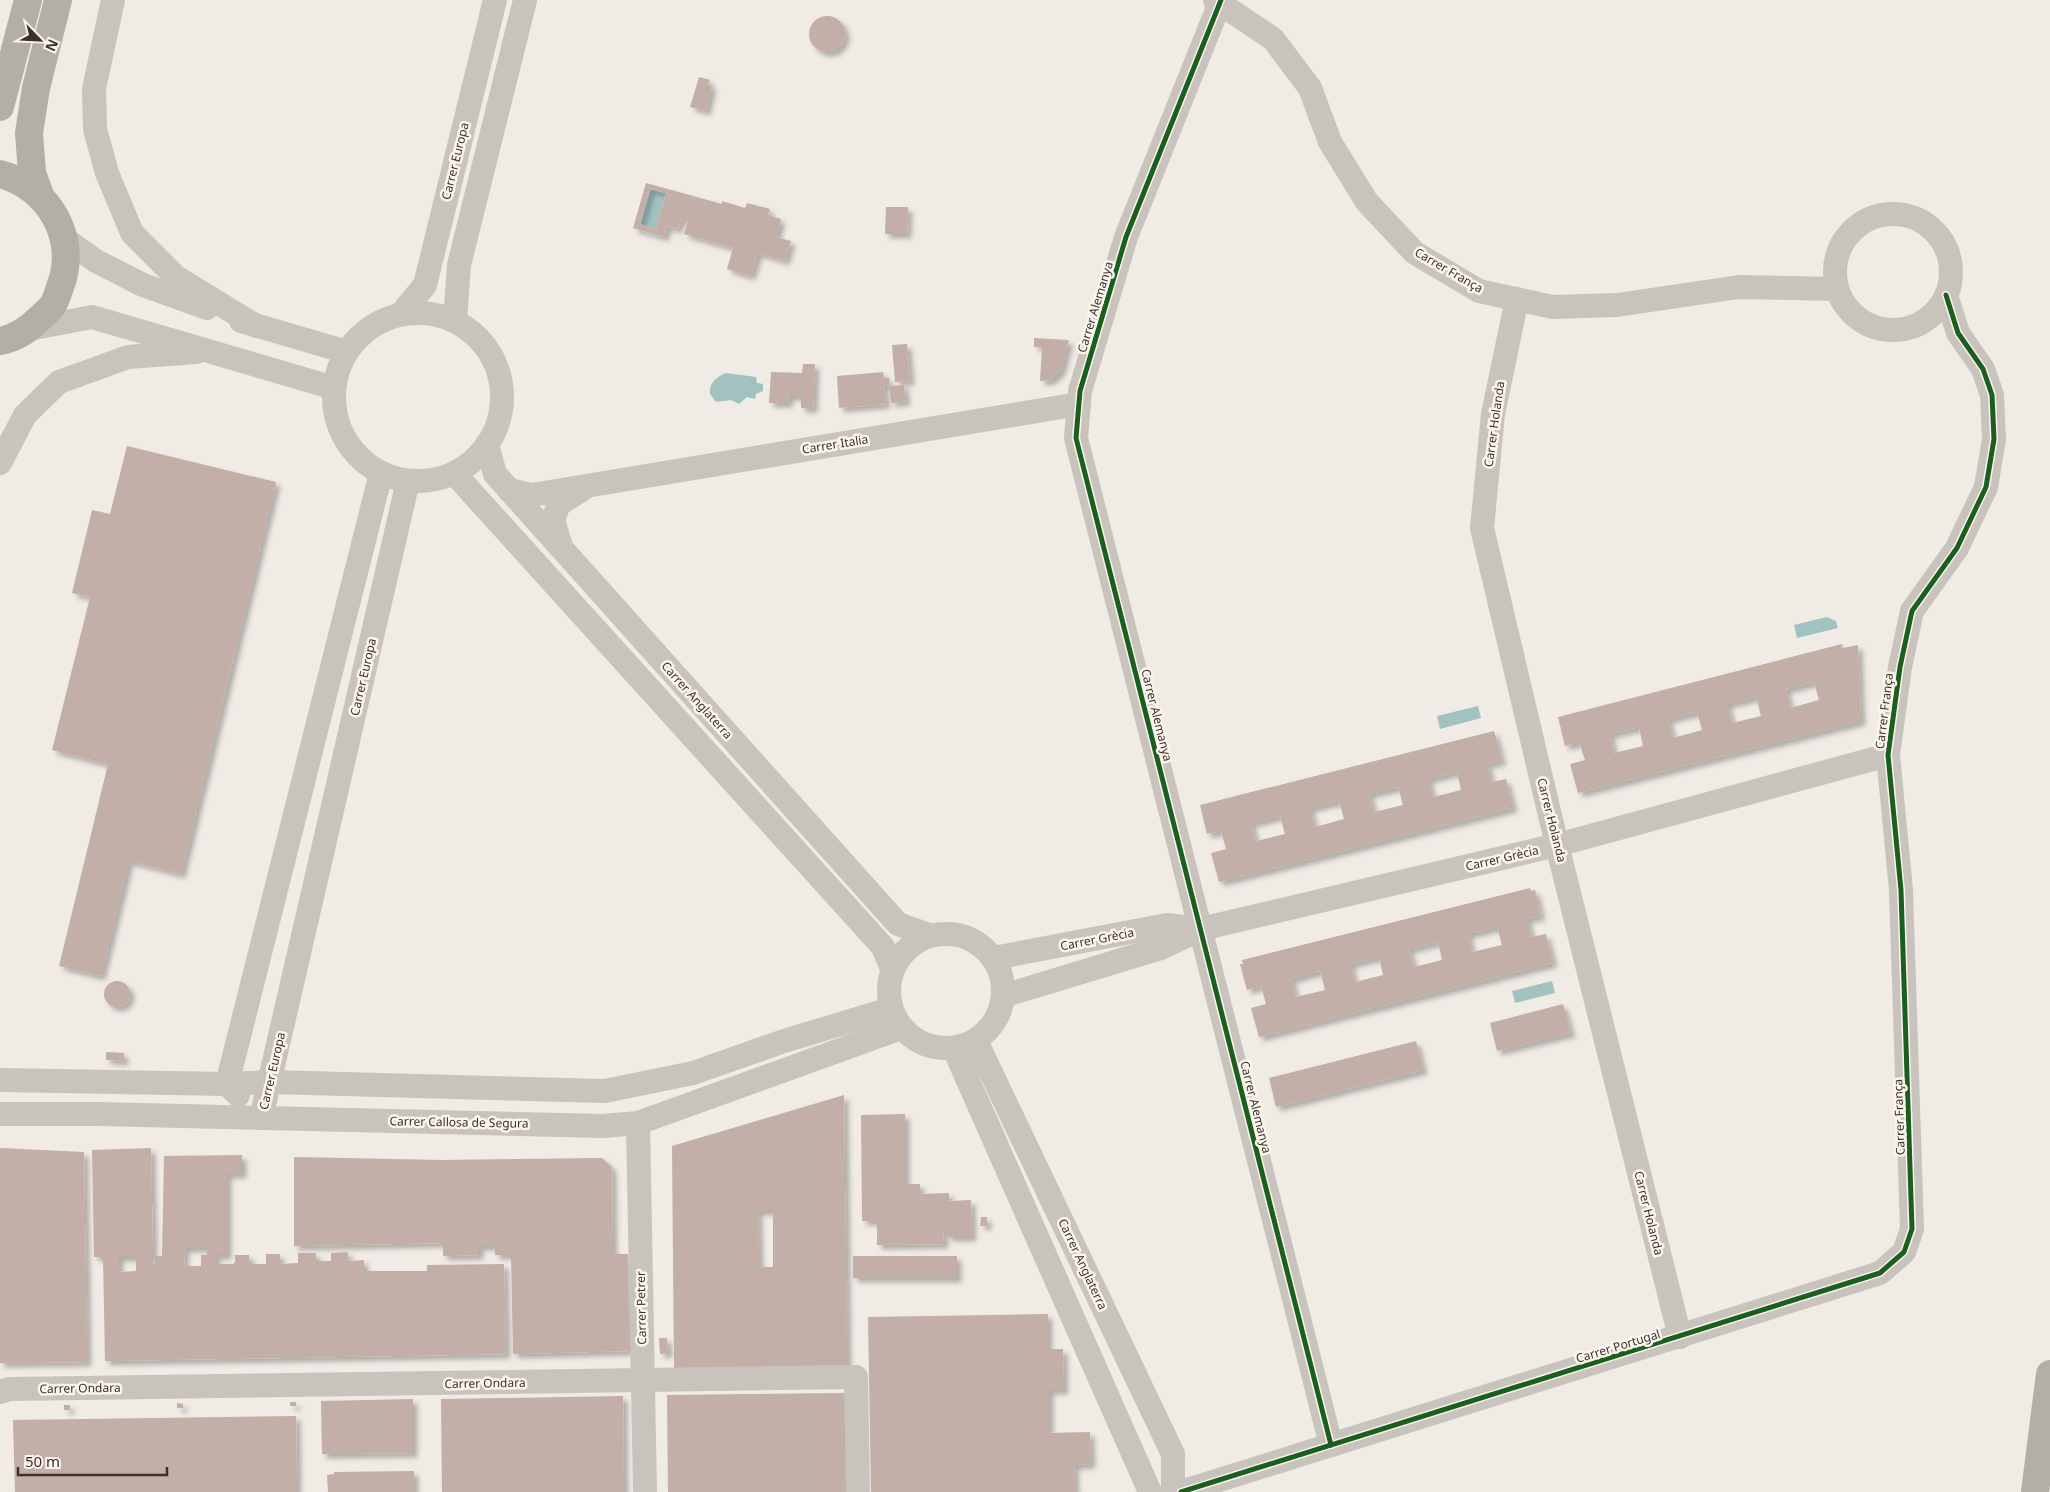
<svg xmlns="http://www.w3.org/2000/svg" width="2050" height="1492" viewBox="0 0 2050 1492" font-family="'Noto Sans',sans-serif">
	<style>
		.water { fill: #a1c2c1 }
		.building { fill: #c3afa7; fill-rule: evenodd; filter: url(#shadow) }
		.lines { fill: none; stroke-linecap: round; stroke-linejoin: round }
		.minor { stroke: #c9c3be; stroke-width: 24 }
		.trunk { stroke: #b4aea8; stroke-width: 28 }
		.cycleway-casing { stroke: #fbf5ee; stroke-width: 8 }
		.cycleway { stroke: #1b5e20; stroke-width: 5 }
		.labels { text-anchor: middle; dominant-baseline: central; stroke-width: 5; stroke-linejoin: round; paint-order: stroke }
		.street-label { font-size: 12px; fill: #3b302b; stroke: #fbf5ee }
	</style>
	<defs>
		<filter id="shadow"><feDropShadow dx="4.5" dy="4.5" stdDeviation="2.5" flood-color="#0004"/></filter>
	</defs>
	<rect width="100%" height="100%" fill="#f0ebe5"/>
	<g class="water">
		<path d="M650,189L666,193L656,229L640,224Z"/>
		<path d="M726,373L756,377L757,383L763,384V391L756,394L755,399L747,397L739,404L731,400L716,402L710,394C709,383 716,377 726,373Z"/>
		<path d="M1827,617L1836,621L1838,628L1797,638L1794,625Z"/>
		<path d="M1478,706L1481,718L1440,729L1437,716Z"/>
		<path d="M1552,981L1555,993L1515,1003L1512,991Z"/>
	</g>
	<g class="building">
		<circle cx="827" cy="34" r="18"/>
		<path d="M699,77L710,80L708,85L712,86L706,111L690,107Z"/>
		<path d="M646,183L722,204V201L745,208L747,203L770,209L768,215L781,219L776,237L791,241L785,261L758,253L751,276L727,269L733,248L684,234L688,221L681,219L678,229L667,226L664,237L633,228ZM650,189L666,193L656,229L640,224Z"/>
		<path d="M886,207H908L907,234H885Z"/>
		<path d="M1034,338L1069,340L1061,370L1051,380L1040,381L1042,347H1034Z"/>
		<path d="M907,344L910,381L895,382L892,345Z"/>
		<path d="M803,364H815L813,409L801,408V396H789L788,403H769L771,372L802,373Z"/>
		<path d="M883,372L884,378H889V384L884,385L886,404L839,408L837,376Z"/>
		<path d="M904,385L906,401L891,403L889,386Z"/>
		<path d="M127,446L276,482L181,874L129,861L101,976L59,966L108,764L52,750L90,597L72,593L92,510L110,514Z"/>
		<path d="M1842,644L1843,648L1858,645L1861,721L1578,793L1570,764L1585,760L1581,748L1580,742L1565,746L1558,717ZM1814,682L1819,700L1790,708L1786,689ZM1756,697L1761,716L1732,723L1727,704ZM1697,712L1702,730L1673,738L1668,719ZM1639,727L1643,746L1614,753L1610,734Z"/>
		<path d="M1494,731L1502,761L1487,764L1492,782L1506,779L1513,808L1219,882L1211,853L1226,849L1221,831L1207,834L1200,805ZM1457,772L1461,790L1433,797L1428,779ZM1398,787L1403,805L1374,812L1369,794ZM1339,801L1344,819L1315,827L1310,808ZM1280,816L1285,834L1256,841L1251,823Z"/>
		<path d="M1530,888L1531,891L1535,890L1541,916L1527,919L1531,937L1546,934L1553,963L1259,1037L1251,1008L1266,1004L1261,986L1247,990L1240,964H1243L1242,960ZM1497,927L1502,945L1472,952L1468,934ZM1438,942L1442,960L1414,967L1409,949ZM1379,957L1383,975L1355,982L1350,964ZM1320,971L1325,990L1296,997L1291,979Z"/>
		<circle cx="117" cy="994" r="13"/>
		<path d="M1563,1004L1571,1033L1497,1051L1490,1023Z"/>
		<path d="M1416,1041L1423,1070L1276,1107L1269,1078Z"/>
		<path d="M106,1052L124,1053V1061L106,1060Z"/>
		<path d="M844,1095L847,1365L674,1369L672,1146ZM758,1211H773V1267H759Z"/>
		<path d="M905,1114V1184H920V1194L949,1193V1201L971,1200L972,1237H947V1231H943L944,1244L877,1245V1221H862L861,1115Z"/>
		<path d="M0,1148L84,1152L87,1362L0,1363Z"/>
		<path d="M151,1148L153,1256H150L151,1264H155V1256H162L164,1156L242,1155V1174H227V1255H216V1264H233L235,1262V1255H249L250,1264H266V1254H280V1264L298,1263V1253H316V1261H331V1253L348,1252V1261L364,1260V1271H427V1265L504,1264L506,1354L105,1361L103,1257H94L92,1150ZM185,1248H207V1255H201V1266H184ZM119,1257H136V1271L119,1272Z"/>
		<path d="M294,1157L442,1160L602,1158L612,1167L613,1254H628L629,1351L513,1354L511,1255H495V1246H479V1255L443,1256V1243L294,1246Z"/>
		<path d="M981,1217H987V1226H980Z"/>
		<rect x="853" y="1256" width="104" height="22"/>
		<path d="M1048,1314V1349H1063L1064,1390H1049V1433L1090,1432L1091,1464L1074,1465L1075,1492H871L868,1317Z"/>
		<path d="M659,1338H667L668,1353L660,1354Z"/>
		<path d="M845,1393L846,1492H668L667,1395Z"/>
		<path d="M623,1396L624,1492H442L441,1399Z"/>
		<path d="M413,1399V1453L322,1454L321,1401Z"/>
		<rect x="290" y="1402" width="6" height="4"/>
		<path d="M177,1403L183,1404V1408H177Z"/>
		<rect x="64" y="1405" width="6" height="5"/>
		<path d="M296,1416L297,1492H15L13,1420Z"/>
		<path d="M414,1471V1492H328L327,1475L334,1474V1472Z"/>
	</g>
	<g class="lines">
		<g class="minor">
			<path d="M113,0L94,89L95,129L107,173L132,233L176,277L256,326"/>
			<path d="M1215,0L1273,39L1310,88L1330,142L1367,202L1415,253L1479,291L1553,307L1617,305L1739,287L1837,289"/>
			<path d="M1221,0L1126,237L1080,391L1076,438L1331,1445"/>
			<circle cx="1893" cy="272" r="58"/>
			<path d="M65,239L96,261L143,285L207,308"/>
			<path d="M1517,299L1493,414L1482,528L1557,845L1680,1337"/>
			<circle cx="418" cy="397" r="84"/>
			<path d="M401,314L425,285L495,0"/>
			<path d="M241,321L347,352"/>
			<path d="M455,321L459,265L525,0"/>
			<path d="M29,329L92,317L334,388"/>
			<path d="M487,444L495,474L898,924L929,935"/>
			<path d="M0,463L25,415L59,382L128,357L196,352"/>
			<path d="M454,473L883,947L892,969"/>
			<path d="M509,490L532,495L1079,404"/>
			<path d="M561,547L553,520L559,504L583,489"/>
			<circle cx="946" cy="991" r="57"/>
			<path d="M994,958L1167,925L1201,929"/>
			<path d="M1003,996L1161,948L1201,929L1557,845L1888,755"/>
			<path d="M976,1041L1173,1454V1492"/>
			<path d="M954,1049L1150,1492"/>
			<path d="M0,1080L227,1084L270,1082L605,1091L693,1073L784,1041L890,1009"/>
			<path d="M238,1095L227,1084L381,473"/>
			<path d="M0,1114H99L603,1126L638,1123L901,1028"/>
			<path d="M261,1118L408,481"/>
			<path d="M638,1123L645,1492"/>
			<path d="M0,1392L9,1389L856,1377L858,1492"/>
			<path d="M1181,1492L1880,1273L1904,1252L1912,1229L1901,890L1888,755L1900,667L1912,611L1957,548L1986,487L1994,439L1992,395L1983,369L1958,333L1946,295"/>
		</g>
		<g class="trunk">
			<path d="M0,107L28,0"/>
			<path d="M0,174C49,187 79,239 60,287C58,293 56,300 53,305C49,310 43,315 39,319C28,330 16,338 0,341"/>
			<path d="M40,195L32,173L29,133L36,88L58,0"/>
			<path d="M2035,1492L2050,1374"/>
		</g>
		<g class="cycleway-casing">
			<g id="cycleway">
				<path d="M1221,0L1126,237L1080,391L1076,438L1331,1445"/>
				<path d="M1181,1492L1880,1273L1904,1252L1912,1229L1901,890L1888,755L1900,667L1912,611L1957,548L1986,487L1994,439L1992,395L1983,369L1958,333L1946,295"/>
			</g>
		</g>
		<use href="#cycleway" class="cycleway"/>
	</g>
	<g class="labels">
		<g class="street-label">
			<text transform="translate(455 161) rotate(-76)">Carrer Europa</text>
			<text transform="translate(1449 270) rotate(30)">Carrer França</text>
			<text transform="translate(1095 307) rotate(-73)">Carrer Alemanya</text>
			<text transform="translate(1494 424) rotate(-82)">Carrer Holanda</text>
			<text transform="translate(835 444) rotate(-9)">Carrer Italia</text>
			<text transform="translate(363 677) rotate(-77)">Carrer Europa</text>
			<text transform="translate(697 700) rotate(48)">Carrer Anglaterra</text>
			<text transform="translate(1884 711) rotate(-83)">Carrer França</text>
			<text transform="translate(1157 715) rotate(76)">Carrer Alemanya</text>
			<text transform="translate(1552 820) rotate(76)">Carrer Holanda</text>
			<text transform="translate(1502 858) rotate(-13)">Carrer Grècia</text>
			<text transform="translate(1097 939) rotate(-11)">Carrer Grècia</text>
			<text transform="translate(272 1071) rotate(-77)">Carrer Europa</text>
			<text transform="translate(1256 1107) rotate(76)">Carrer Alemanya</text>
			<text transform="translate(1899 1117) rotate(-92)">Carrer França</text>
			<text transform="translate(459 1122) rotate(1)">Carrer Callosa de Segura</text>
			<text transform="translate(1649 1213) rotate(76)">Carrer Holanda</text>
			<text transform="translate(1083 1264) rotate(65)">Carrer Anglaterra</text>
			<text transform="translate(641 1308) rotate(-91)">Carrer Petrer</text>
			<text transform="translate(1618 1346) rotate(-17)">Carrer Portugal</text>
			<text transform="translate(485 1383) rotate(-1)">Carrer Ondara</text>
			<text transform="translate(80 1388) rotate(-1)">Carrer Ondara</text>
		</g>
	</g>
	<g transform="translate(40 40) rotate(114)" stroke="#fbf5ee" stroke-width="4" paint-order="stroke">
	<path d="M0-4L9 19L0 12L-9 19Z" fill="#3b302b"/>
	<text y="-8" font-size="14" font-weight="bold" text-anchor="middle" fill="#3b302b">N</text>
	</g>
	<path d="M18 1467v8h149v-8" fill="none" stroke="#3b302b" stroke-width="2.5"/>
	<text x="25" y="1467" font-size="15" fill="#3b302b" stroke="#fbf5ee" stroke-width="4" paint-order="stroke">50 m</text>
</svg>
